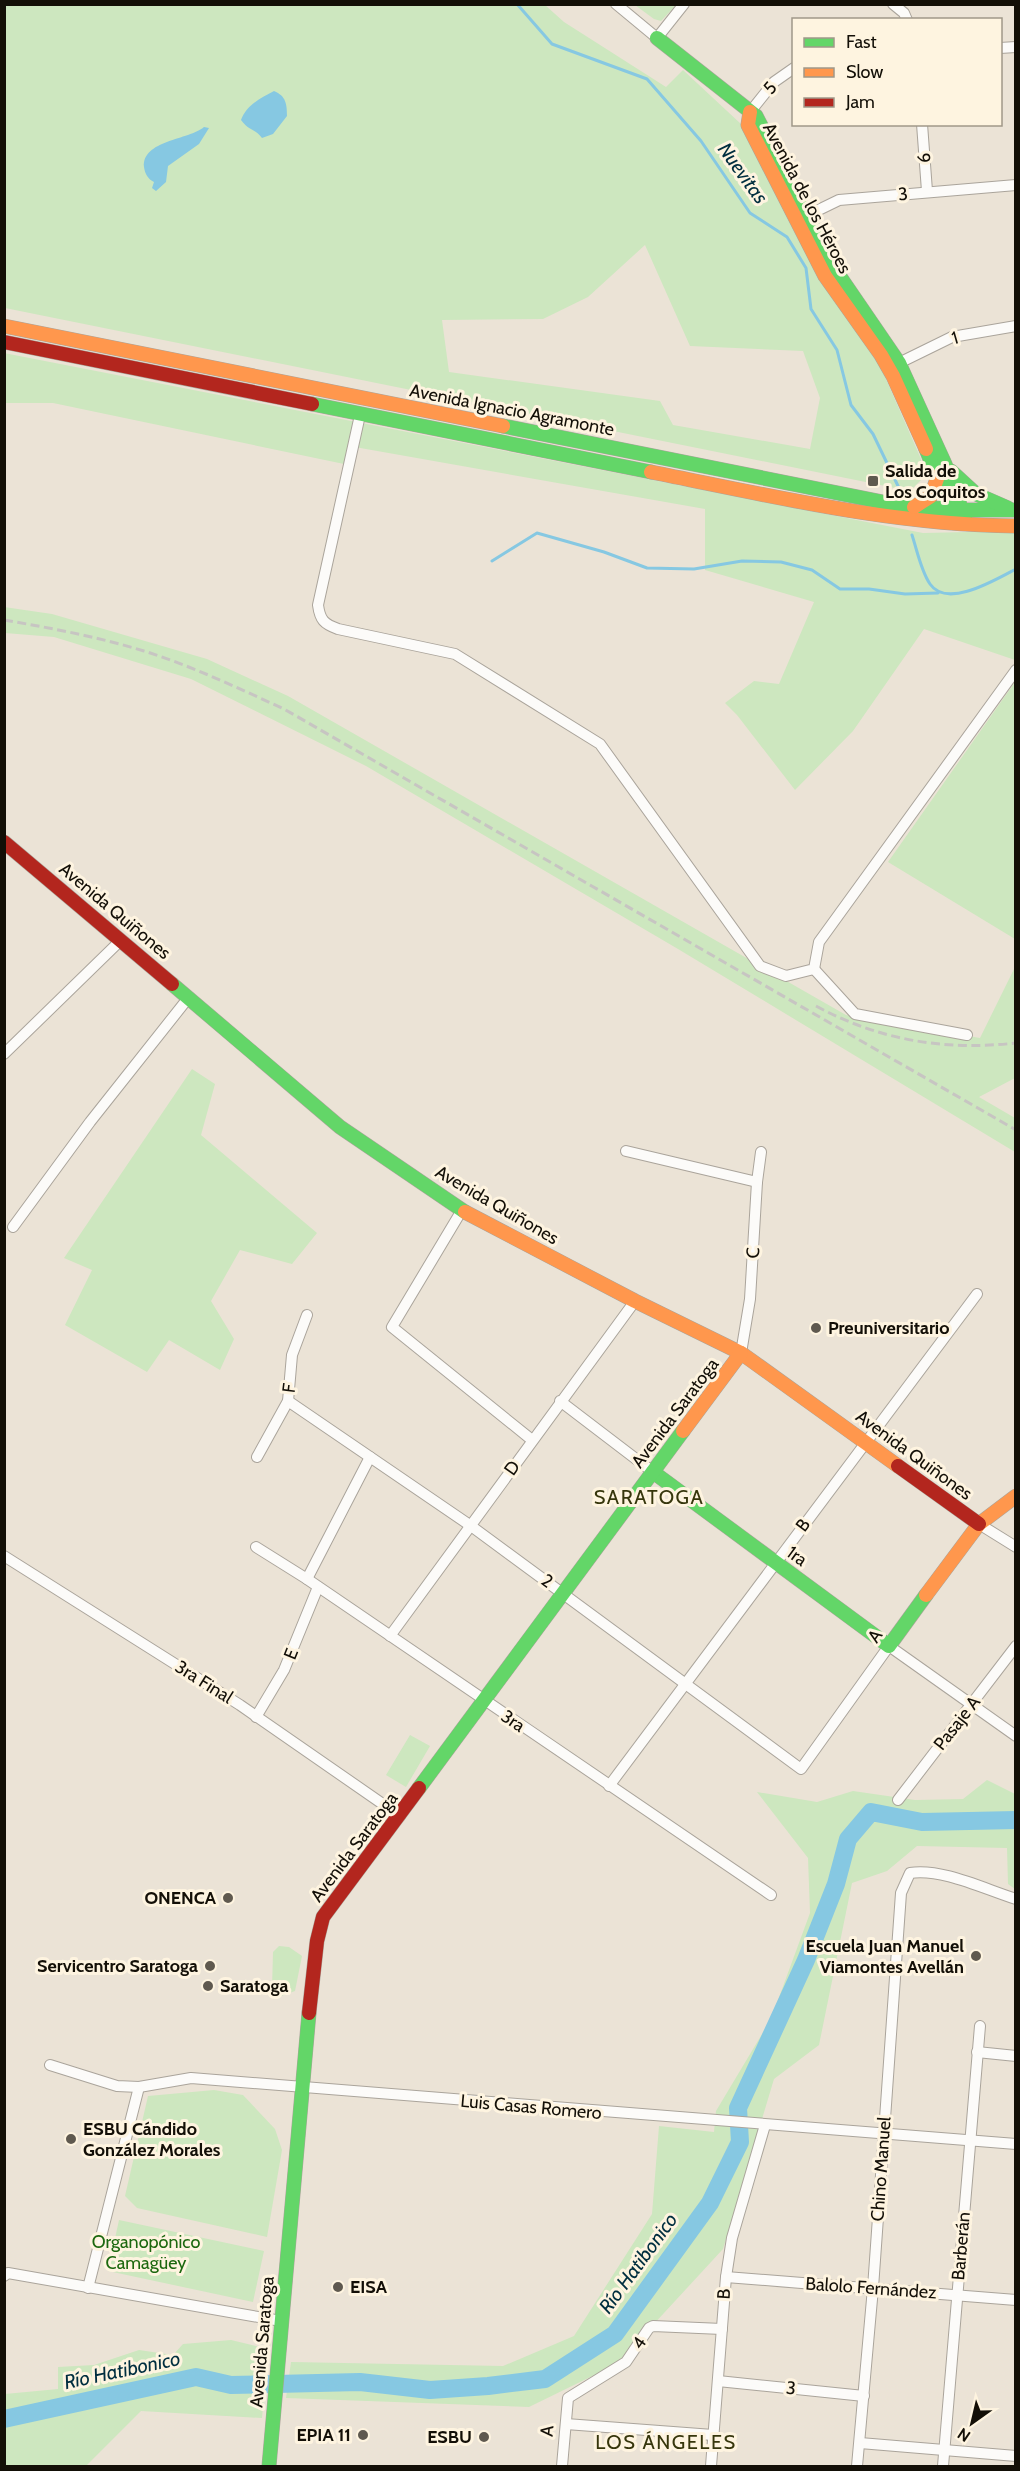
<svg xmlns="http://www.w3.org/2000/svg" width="1020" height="2471" viewBox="0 0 1020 2471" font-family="Cabin,sans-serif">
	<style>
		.green { fill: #cde7bf; fill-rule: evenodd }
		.water { fill: #86c8e2 }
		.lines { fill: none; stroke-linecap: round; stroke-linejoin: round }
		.stream { stroke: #86c8e2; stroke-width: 3 }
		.river { stroke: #86c8e2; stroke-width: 18 }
		.street-casing { stroke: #aaa49b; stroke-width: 12 }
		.fast-casing { stroke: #aaa49b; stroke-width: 15 }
		.slow-casing { stroke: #aaa49b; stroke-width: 15 }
		.jam-casing { stroke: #aaa49b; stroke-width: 15 }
		.street { stroke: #fcfbf9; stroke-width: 10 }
		.fast { stroke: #63d668; stroke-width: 14 }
		.slow { stroke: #ff974d; stroke-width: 14 }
		.jam { stroke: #b3261e; stroke-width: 14 }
		.rail { stroke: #c7c5c2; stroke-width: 3; stroke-dasharray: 9 4.5; stroke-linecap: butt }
		.poi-dot { fill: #5f594f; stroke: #fef4e0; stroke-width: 2 }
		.labels { text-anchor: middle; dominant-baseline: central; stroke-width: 6; stroke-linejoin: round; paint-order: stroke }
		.street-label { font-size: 18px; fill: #130f07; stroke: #fef4e0 }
		.poi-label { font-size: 18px; font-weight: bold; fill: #130f07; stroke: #fef4e0; text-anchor: start }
		.park-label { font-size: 18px; fill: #1c680f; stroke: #fef4e0 }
		.water-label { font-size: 20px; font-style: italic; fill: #002e3f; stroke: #fef4e0 }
		.neighbourhood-label { font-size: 20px; letter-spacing: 1.5px; fill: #36360c; stroke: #fef4e0 }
	</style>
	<rect width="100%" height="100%" fill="#ebe3d6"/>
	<g class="green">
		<path d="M4,5H545L564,22L666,87L683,70L741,124L879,363L921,459V480L910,491L5,308ZM645,245L690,346L803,351L820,398L810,449L673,425L660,401L449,372L442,320L543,319L588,297Z"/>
		<path d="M635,5H676L661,21L654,19Z"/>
		<path d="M4,353L923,533L1015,531V660L924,629L853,731L795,790L737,715L725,703L754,681L779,684L814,602L705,570V509L349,446L344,464L53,403H5Z"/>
		<path d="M4,607L52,614L207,659L288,696L846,1015L980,1038L1015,967V1078L979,1097L1015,1118V1152L678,949L366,766L191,679L54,637L5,633Z"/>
		<path d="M1015,682V939L888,862Z"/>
		<path d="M192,1069L215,1084L201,1135L317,1233L292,1264L240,1250L211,1301L234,1339L220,1370L169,1340L147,1372L65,1325L92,1270L64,1258Z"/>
		<path d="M410,1735L430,1746L406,1787L386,1775Z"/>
		<path d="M987,1780L1015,1794V1889L1008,1884L1007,1848L917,1846L887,1871L852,1883L819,2045L774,2079L723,2249L617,2364L529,2407L286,2398L291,2362L503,2366L574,2336L652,2214L659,2126L714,2132L716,2111L771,2019L810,1913L808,1858L757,1792L817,1802L853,1791L915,1800L963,1799Z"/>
		<path d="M279,1946L289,1947L302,1956L295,1991L281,1996L272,1991V1988L273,1952Z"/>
		<path d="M214,2090L243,2095L275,2129L282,2150L267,2237L137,2208L125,2196L148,2096Z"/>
		<path d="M119,2220L264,2251L253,2302L108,2271Z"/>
		<path d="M231,2340L268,2349L262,2418L141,2411L86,2466H5V2394L58,2389V2367L94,2365L139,2350L173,2355L183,2344Z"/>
	</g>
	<g class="water">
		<path d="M274,91C286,96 287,104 287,116L273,134L262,138C255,128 250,132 241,120C246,105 261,98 274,91Z"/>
		<path d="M204,127L209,128L199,144L168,166L166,182L156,191L152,188L154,182C148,179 145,174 144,167C142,140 189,140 204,127Z"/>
	</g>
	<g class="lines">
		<g class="stream">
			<path d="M517,4L552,44L647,79L701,141L750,213L787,237L806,268L811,309L837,350L851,405L873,434L899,488"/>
			<path d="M912,535C917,550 921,571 930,584C947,609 995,580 1016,569"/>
			<path d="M492,561L537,533L604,552L647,568L694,569L742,561L781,562L812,570L840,589H869L905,594L938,593"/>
		</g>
		<path class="river" d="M4,2419L196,2377L231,2385L360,2382L430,2390L488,2386L545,2379L615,2334L710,2203L740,2142L738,2108L806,1960L836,1884L848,1839L871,1812L922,1822L1016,1820"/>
		<g class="street-casing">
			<g id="street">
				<path d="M616,4L657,38L684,4"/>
				<path d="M893,4L904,13L907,20"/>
				<path d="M1000,48L1016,47"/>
				<path d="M750,112L774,82L794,68"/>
				<path d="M922,124L927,191"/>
				<path d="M802,218L839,200L1016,185"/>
				<path d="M899,363L952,337L1016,326"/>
				<path d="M360,415L318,605C320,620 324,624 338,629L455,654L600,744L760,966L786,976L814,969L819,942L1016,670"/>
				<path d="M814,969L855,1014L967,1035"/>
				<path d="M4,1054L121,940"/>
				<path d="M626,1151L757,1182"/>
				<path d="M462,1210L392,1327L532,1440"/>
				<path d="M13,1227L90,1122L189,997"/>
				<path d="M741,1353L750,1299L757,1182L761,1152"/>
				<path d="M288,1401L471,1526L801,1769L889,1646L1016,1736"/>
				<path d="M560,1401L653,1472"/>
				<path d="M257,1457L288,1401L292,1355L307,1315"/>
				<path d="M979,1524L1016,1547"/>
				<path d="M256,1547L307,1579L771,1895"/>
				<path d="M4,1556L240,1705L400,1816"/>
				<path d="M307,1579L370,1457"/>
				<path d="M390,1636L635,1301"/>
				<path d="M256,1717L284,1670L318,1587"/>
				<path d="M609,1786L977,1294"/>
				<path d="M898,1800L1016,1646"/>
				<path d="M977,2052L1016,2056"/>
				<path d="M50,2065L117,2086L139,2087L191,2078L1016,2144"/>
				<path d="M4,2276L8,2273L281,2321"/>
				<path d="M726,2277L1016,2300"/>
				<path d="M88,2288L139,2087"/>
				<path d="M718,2381L864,2396"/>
				<path d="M566,2424L713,2435"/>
				<path d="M860,2443L1016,2456"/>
				<path d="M562,2466L568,2398L626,2362L649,2328L653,2326L722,2329"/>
				<path d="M711,2466L726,2277L732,2238L765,2125"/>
				<path d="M857,2466L873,2288L901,1893L910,1873C942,1868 984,1889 1016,1899"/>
				<path d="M943,2466L980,2026"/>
			</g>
		</g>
		<g class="fast-casing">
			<g id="fast">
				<path d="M657,38L756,116L834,268L899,363L945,464L966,521"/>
				<path d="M312,404L651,472"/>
				<path d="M503,426L903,506L963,510H1016"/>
				<path d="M926,449L954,519"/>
				<path d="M951,471L976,494L1008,508"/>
				<path d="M172,984L340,1127L465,1212"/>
				<path d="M653,1472L889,1646L926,1595"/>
				<path d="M419,1788L683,1431"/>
				<path d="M269,2466L309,2013"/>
			</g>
		</g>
		<g class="slow-casing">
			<g id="slow">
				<path d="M750,112L748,125L825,276L881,355L893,376L926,449"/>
				<path d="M4,326L503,426"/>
				<path d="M651,472C772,496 892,525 1016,526"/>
				<path d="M914,507L931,496L938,476"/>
				<path d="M465,1212L635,1301L741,1353L898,1466"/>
				<path d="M683,1431L741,1353"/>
				<path d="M926,1595L979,1524L1016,1496"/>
			</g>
		</g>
		<g class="jam-casing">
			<g id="jam">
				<path d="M4,342L312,404"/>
				<path d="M4,842L172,984"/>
				<path d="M898,1466L979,1524"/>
				<path d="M309,2013L317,1941L323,1917L419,1788"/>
			</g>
		</g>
		<use href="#street" class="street"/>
		<use href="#fast" class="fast"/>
		<use href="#slow" class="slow"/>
		<use href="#jam" class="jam"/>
		<g class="rail">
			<path d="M4,620C51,628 98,637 144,651C192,666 238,688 284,709L1016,1130"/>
			<path d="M816,1006C879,1040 944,1051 1016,1043"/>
		</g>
	</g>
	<g class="poi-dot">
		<rect x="867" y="475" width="12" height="12" rx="3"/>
		<circle cx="816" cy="1328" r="6"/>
		<circle cx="228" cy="1898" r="6"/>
		<circle cx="976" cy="1956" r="6"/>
		<circle cx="210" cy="1966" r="6"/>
		<circle cx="208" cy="1986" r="6"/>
		<circle cx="71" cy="2139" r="6"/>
		<circle cx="338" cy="2287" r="6"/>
		<circle cx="363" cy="2435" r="6"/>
		<circle cx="484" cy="2437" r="6"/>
	</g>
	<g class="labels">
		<g class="street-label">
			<text transform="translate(770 88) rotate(-50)">5</text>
			<text transform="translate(924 158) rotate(-95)">6</text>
			<text transform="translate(903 194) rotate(-6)">3</text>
			<text transform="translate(807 198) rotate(62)">Avenida de los Héroes</text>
			<text transform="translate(955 338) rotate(-16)">1</text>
			<text transform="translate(512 410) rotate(11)">Avenida Ignacio Agramonte</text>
			<text transform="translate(115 911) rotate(40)">Avenida Quiñones</text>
			<text transform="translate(497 1205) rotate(30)">Avenida Quiñones</text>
			<text transform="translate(753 1253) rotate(-87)">C</text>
			<text transform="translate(289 1388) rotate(-83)">F</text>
			<text transform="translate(675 1413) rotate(-53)">Avenida Saratoga</text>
			<text transform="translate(914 1455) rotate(36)">Avenida Quiñones</text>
			<text transform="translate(512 1468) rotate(-55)">D</text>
			<text transform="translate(803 1525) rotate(-53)">B</text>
			<text transform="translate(797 1556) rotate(36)">1ra</text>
			<text transform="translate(547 1581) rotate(36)">2</text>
			<text transform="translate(875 1636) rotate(-55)">A</text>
			<text transform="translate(291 1654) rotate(-68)">E</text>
			<text transform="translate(204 1682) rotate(32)">3ra Final</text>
			<text transform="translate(513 1721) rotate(34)">3ra</text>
			<text transform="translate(957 1723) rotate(-52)">Pasaje A</text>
			<text transform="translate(354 1847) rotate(-53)">Avenida Saratoga</text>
			<text transform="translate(531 2107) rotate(5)">Luis Casas Romero</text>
			<text transform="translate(881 2169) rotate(-86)">Chino Manuel</text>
			<text transform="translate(961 2246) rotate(-85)">Barberán</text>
			<text transform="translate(871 2288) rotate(4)">Balolo Fernández</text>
			<text transform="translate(724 2294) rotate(-86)">B</text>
			<text transform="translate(262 2342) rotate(-85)">Avenida Saratoga</text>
			<text transform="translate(639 2343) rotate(-55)">4</text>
			<text transform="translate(791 2388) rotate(6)">3</text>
			<text transform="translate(547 2431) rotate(-85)">A</text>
		</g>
		<g class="poi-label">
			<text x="885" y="471">Salida de<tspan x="885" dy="21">Los Coquitos</tspan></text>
			<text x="828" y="1328">Preuniversitario</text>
			<text x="216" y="1898" text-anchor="end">ONENCA</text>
			<text x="964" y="1946" text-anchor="end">Escuela Juan Manuel<tspan x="964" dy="21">Viamontes Avellán</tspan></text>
			<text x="198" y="1966" text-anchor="end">Servicentro Saratoga</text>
			<text x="220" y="1986">Saratoga</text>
			<text x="83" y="2129">ESBU Cándido<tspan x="83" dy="21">González Morales</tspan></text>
			<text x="350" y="2287">EISA</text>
			<text x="351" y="2435" text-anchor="end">EPIA 11</text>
			<text x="472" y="2437" text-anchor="end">ESBU</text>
		</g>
		<g class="park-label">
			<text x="146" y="2242">Organopónico<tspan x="146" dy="21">Camagüey</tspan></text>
		</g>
		<g class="water-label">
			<text transform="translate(743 173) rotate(54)">Nuevitas</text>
			<text transform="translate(638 2263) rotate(-54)">Río Hatibonico</text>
			<text transform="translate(122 2370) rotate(-12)">Río Hatibonico</text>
		</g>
		<g class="neighbourhood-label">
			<text x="649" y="1497">SARATOGA</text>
			<text x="666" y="2442">LOS ÁNGELES</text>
		</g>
	</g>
	<rect width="1020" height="2471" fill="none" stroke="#130f07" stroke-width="12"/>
	<rect x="792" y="18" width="210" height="108" fill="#fef4e0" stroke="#a09889" stroke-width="1.5"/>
	<rect x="804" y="38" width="30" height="9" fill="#63d668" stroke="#a09889" stroke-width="1.5"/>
	<text x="846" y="48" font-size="18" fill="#130f07">Fast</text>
	<rect x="804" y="68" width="30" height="9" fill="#ff974d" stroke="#a09889" stroke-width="1.5"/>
	<text x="846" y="78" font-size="18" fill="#130f07">Slow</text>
	<rect x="804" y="98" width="30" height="9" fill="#b3261e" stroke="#a09889" stroke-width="1.5"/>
	<text x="846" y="108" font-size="18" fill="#130f07">Jam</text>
	<g transform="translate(972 2423) rotate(214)" stroke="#fef4e0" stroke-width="4.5" paint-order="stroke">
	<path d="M0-4.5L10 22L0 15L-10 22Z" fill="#130f07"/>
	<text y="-9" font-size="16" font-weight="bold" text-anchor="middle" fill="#130f07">N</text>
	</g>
</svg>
